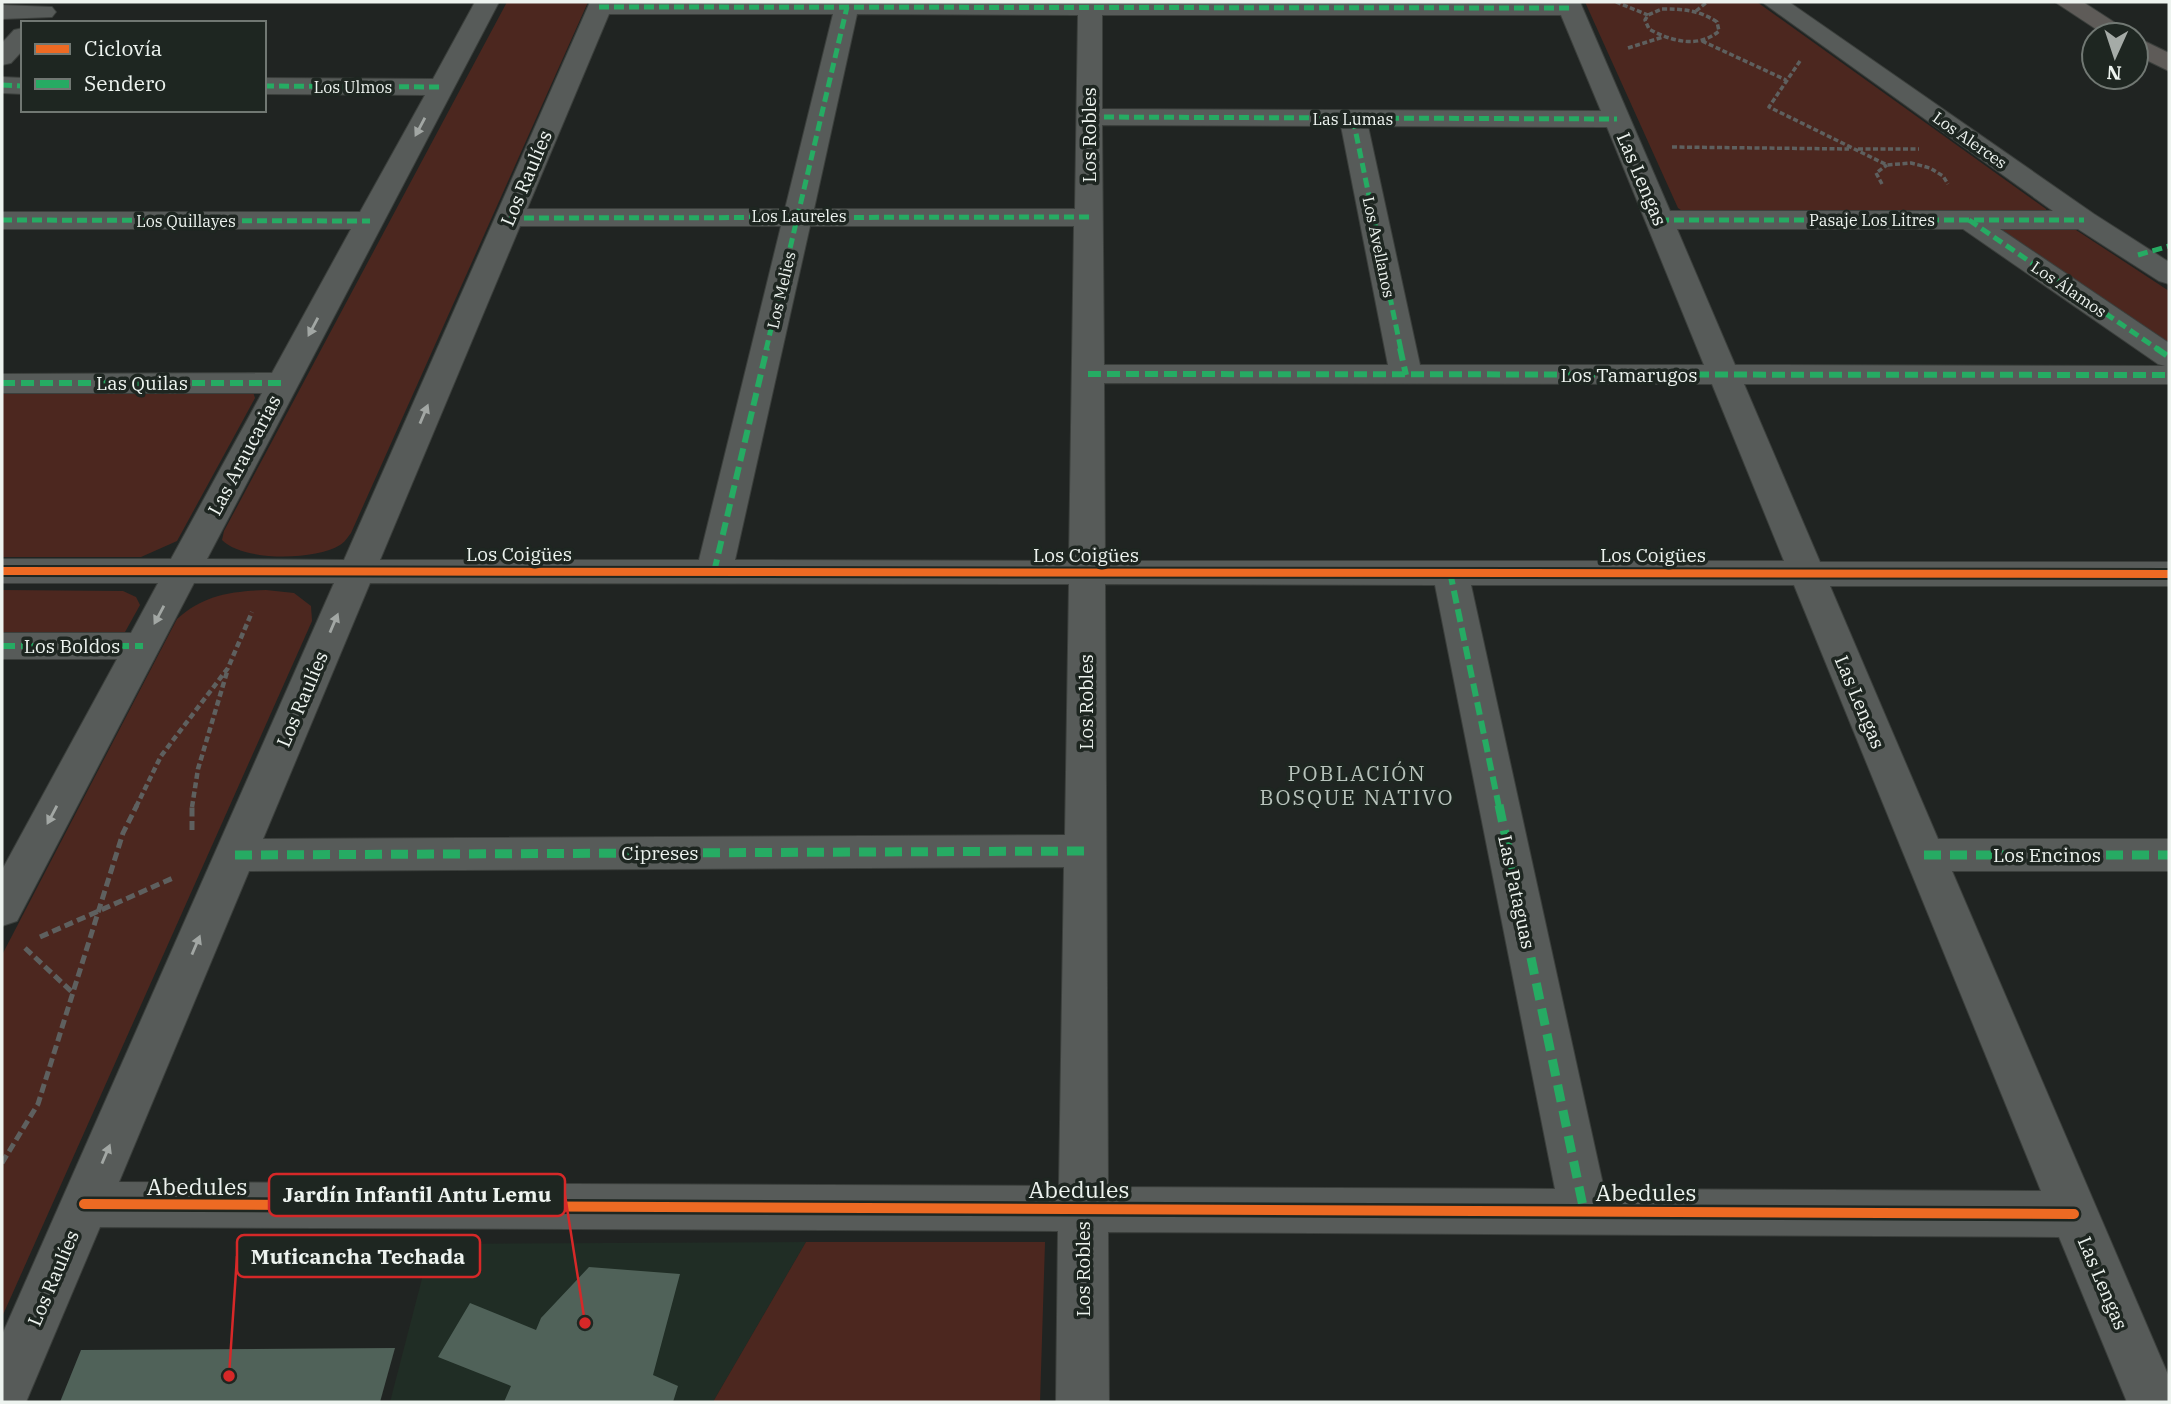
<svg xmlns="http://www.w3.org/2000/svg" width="2171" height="1404" viewBox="0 0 2171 1404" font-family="'IBM Plex Serif',serif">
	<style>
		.built { fill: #202d25 }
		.green { fill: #4c271f }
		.building { fill: #506259 }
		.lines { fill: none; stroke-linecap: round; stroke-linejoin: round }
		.minor-casing { stroke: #3b3f3c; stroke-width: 2 }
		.major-casing { stroke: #3b3f3c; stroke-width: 2 }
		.path-far2 { stroke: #5e605f; stroke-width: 3.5; stroke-dasharray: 5 2.5; stroke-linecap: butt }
		.path-far1 { stroke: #5e605f; stroke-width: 4.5; stroke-dasharray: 6 3.5; stroke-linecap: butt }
		.path { stroke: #5e605f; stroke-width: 5; stroke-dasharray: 9 4.5; stroke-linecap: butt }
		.minor { fill: #575b59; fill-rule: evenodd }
		.major { fill: #5e5b58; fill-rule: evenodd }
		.quiet-far2 { stroke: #26ab63; stroke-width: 5; stroke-dasharray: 10 5; stroke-linecap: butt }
		.quiet-far1 { stroke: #26ab63; stroke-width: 6; stroke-dasharray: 13 6; stroke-linecap: butt }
		.quiet { stroke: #26ab63; stroke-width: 9; stroke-dasharray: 17 9; stroke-linecap: butt }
		.cycleway-far1-casing { stroke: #1e2621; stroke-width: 12 }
		.cycleway-casing { stroke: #1e2621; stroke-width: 15 }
		.cycleway-far1 { stroke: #ed6a23; stroke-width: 8 }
		.cycleway { stroke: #ed6a23; stroke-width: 10 }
		.oneway { fill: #a2a7a4 }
		.labels { text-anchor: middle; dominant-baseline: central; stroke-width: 7; stroke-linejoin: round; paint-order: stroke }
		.far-street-label { font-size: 16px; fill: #edf3ef; stroke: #1e2621 }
		.street-label { font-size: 19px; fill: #edf3ef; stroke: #1e2621 }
		.neighbourhood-label { font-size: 21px; letter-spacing: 2px; fill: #b7c2bb; stroke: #1e2621 }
		.near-street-label { font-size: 23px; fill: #edf3ef; stroke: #1e2621 }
		.leader { fill: none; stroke: #d62828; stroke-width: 2.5 }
		.callout-dot { fill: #d62828; stroke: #1e2621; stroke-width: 2.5 }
		.callout { fill: #1e2621; stroke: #d62828; stroke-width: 2.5 }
		.callout-label { font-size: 21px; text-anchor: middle; font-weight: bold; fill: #edf3ef }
	</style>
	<rect width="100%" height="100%" fill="#202422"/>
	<path class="built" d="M806,1242L713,1402H390L431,1244Z"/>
	<g class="green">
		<path d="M507,2H588L351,533C348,537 344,543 340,545C314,561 242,561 222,540L224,531Z"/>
		<path d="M1585,2H1757L2046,209L2047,214L1685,213L1678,208Z"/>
		<path d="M1998,228L2076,230L2169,291V349L1998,232Z"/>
		<path d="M2,388L242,389L253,392L255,398L177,541L141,557H2Z"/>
		<path d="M2,590L123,591L136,597L140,605L125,632L111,639L2,638Z"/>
		<path d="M266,590L294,593L311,606L312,621L2,1317V955L177,619C203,595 232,591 266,590Z"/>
		<path d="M806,1242H1045L1040,1402H713Z"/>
	</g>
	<g class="building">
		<path d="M589,1267L680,1274L653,1375L678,1386L673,1402H504L511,1386L438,1357L470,1303L536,1330L541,1318Z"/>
		<path d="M395,1348L380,1402H60L81,1350Z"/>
	</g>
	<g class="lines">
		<g class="minor-casing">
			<g id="minor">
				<path d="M475,2H499L207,559L344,560L590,2H1580L1670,211H2053L1762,2H1789L2094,214L2169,262V284L2159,281L2078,229H2000L2169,343V384H1744L1820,562H2169V586H1830L1938,839H2169V871H1952L2169,1377V1402H2127L2059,1237L1108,1232L1109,1402H1056L1058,1231L100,1227L26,1402H2V1335L334,583H194L17,921L2,926V870L117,659H2V633H131L158,583H2V559H171L262,393H2V374L272,373L351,229H2V212H360L425,95L264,94V78L433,79ZM609,14H833L785,209H527ZM857,14L1078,15L1075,209H814ZM1102,15H1561L1601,111L1102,109ZM1102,125L1341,126L1388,365H1104ZM1368,126L1607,127L1704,365H1420ZM520,226H781L699,560H380ZM810,226H1074L1069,561L735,560ZM1677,229H1963L2158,364L2165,366L1735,365ZM1104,383L1712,384L1784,561H1105ZM370,583L1069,584L1065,835L263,839ZM1105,584L1435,585L1555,1189L1108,1187ZM1471,585H1794L2041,1191L1604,1189ZM1064,867L1059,1186L119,1182L249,871Z"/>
				<path d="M2,5L52,7L56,12L52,17L2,19Z"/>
				<path d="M23,28V50L11,63L2,65V43L14,30Z"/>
				<path d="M2,77L23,78V94L2,93Z"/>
			</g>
		</g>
		<g class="major-casing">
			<g id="major">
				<path d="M2055,2H2083L2134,35H2105Z"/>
				<path d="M2136,37L2169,53V71L2136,55Z"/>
			</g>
		</g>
		<g class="path-far2">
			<path d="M1616,2L1648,15"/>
			<path d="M1662,9C1683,9 1699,10 1717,22L1719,31C1698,49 1671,41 1649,29L1645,20L1648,15Z"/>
			<path d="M1696,11L1707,2"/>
			<path d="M1702,41L1786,80"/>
			<path d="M1628,48L1663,37"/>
			<path d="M1800,61L1769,107L1887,165L1911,163L1930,168L1943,176L1948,184"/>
			<path d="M1672,147L1849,149"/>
			<path d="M1858,149H1919"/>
			<path d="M1882,184L1876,173L1887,165"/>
		</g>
		<g class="path-far1">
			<path d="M136,807L161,756L228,668L252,612"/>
			<path d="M192,807L198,769L227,672"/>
		</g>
		<g class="path">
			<path d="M192,830V805"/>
			<path d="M40,937L173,878"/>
			<path d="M25,948L72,992"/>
			<path d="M2,1163L38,1104L123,833L137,805"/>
		</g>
		<use href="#minor" class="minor"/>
		<use href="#major" class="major"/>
		<g class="quiet-far2">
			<path d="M599,7L1571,8"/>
			<path d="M2,85L23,86"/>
			<path d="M264,86L441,87"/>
			<path d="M1089,117L1617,119"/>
			<path d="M1353,119L1401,350"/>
			<path d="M509,218L1089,217"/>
			<path d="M2,220L370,221"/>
			<path d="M1659,220H2084"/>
			<path d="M1969,220L2159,350"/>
			<path d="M2138,255L2169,246"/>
			<path d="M766,350L847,7"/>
		</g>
		<g class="quiet-far1">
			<path d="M1400,348L1406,375"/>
			<path d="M2156,348L2169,357"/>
			<path d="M1088,374L2169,375"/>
			<path d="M2,383H283"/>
			<path d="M714,572L767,348"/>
			<path d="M1450,572L1499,807"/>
			<path d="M2,646H143"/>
		</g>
		<g class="quiet">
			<path d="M1499,805L1584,1211"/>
			<path d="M235,855L1085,851"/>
			<path d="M1924,855H2169"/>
		</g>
		<g class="cycleway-far1-casing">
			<path id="cycleway-far1" d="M2,571L2169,574"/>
		</g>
		<g class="cycleway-casing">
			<path id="cycleway" d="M84,1204L2074,1214"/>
		</g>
		<use href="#cycleway-far1" class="cycleway-far1"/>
		<use href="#cycleway" class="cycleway"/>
	</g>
	<defs><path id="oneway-solid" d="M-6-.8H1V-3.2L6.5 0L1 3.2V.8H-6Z" transform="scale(1.75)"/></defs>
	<g class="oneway">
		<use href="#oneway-solid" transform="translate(420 127) rotate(118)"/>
		<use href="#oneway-solid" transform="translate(313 327) rotate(118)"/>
		<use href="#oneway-solid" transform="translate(424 414) rotate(-67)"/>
		<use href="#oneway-solid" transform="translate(159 615) rotate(118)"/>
		<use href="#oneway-solid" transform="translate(334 623) rotate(-67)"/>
		<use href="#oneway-solid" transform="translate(52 815) rotate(118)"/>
		<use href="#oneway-solid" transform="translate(196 945) rotate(-67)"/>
		<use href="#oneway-solid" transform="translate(106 1154) rotate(-67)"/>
	</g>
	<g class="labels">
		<g class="far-street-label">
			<text x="353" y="87">Los Ulmos</text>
			<text x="1353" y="119">Las Lumas</text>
			<text transform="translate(1970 140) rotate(35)">Los Alerces</text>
			<text x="799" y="216">Los Laureles</text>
			<text x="1872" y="220">Pasaje Los Litres</text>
			<text x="186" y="221">Los Quillayes</text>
			<text transform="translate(1379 247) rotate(78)">Los Avellanos</text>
			<text transform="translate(2069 289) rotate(34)">Los Álamos</text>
			<text transform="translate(781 290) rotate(-77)">Los Melies</text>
		</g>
		<g class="street-label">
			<text transform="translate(1089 135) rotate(-90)">Los Robles</text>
			<text transform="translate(526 178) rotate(-67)">Los Raulíes</text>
			<text transform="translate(1642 179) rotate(67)">Las Lengas</text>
			<text x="1629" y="375">Los Tamarugos</text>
			<text x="142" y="383">Las Quilas</text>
			<text transform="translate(244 455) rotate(-62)">Las Araucarias</text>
			<text x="519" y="554">Los Coigües</text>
			<text x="1086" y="555">Los Coigües</text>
			<text x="1653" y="555">Los Coigües</text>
			<text x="72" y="646">Los Boldos</text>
			<text transform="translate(302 699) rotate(-67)">Los Raulíes</text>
			<text transform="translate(1086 702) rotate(-90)">Los Robles</text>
			<text transform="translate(1860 702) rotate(67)">Las Lengas</text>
			<text x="660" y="853">Cipreses</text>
			<text x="2047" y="855">Los Encinos</text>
			<text transform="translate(1517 892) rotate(78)">Las Pataguas</text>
			<text transform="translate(1083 1269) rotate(-90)">Los Robles</text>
			<text transform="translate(53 1278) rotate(-67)">Los Raulíes</text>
			<text transform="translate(2103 1283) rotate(67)">Las Lengas</text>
		</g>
		<g class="neighbourhood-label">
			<text x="1357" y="773">POBLACIÓN<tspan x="1357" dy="24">BOSQUE NATIVO</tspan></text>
		</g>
		<g class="near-street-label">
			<text x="197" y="1186">Abedules</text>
			<text x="1079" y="1189">Abedules</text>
			<text x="1646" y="1192">Abedules</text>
		</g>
	</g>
	<path class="leader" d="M585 1323L565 1195M229 1376L237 1256"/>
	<g class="callout-dot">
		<circle cx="585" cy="1323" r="7"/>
		<circle cx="229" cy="1376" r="7"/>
	</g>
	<g class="callout">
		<rect x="269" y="1174" width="296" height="42" rx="7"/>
		<rect x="237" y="1235" width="243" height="42" rx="7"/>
	</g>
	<g class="callout-label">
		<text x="417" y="1202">Jardín Infantil Antu Lemu</text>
		<text x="358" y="1264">Muticancha Techada</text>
	</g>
	<rect width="2171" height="1404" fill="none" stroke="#edf3ef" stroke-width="7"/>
	<rect x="21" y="21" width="245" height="91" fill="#1e2621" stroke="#717873" stroke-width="2"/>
	<rect x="35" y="44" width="35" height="10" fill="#ed6a23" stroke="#717873" stroke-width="2"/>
	<text x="84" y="56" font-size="21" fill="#edf3ef">Ciclovía</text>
	<rect x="35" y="79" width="35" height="10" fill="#26ab63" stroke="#717873" stroke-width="2"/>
	<text x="84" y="91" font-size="21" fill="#edf3ef">Sendero</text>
	<g transform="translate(2115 56) rotate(183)"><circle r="33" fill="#1e2621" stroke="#717873" stroke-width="2"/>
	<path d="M0-5L12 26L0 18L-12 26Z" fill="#a5aba7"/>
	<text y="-10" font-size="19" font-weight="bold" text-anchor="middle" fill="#edf3ef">N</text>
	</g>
</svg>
